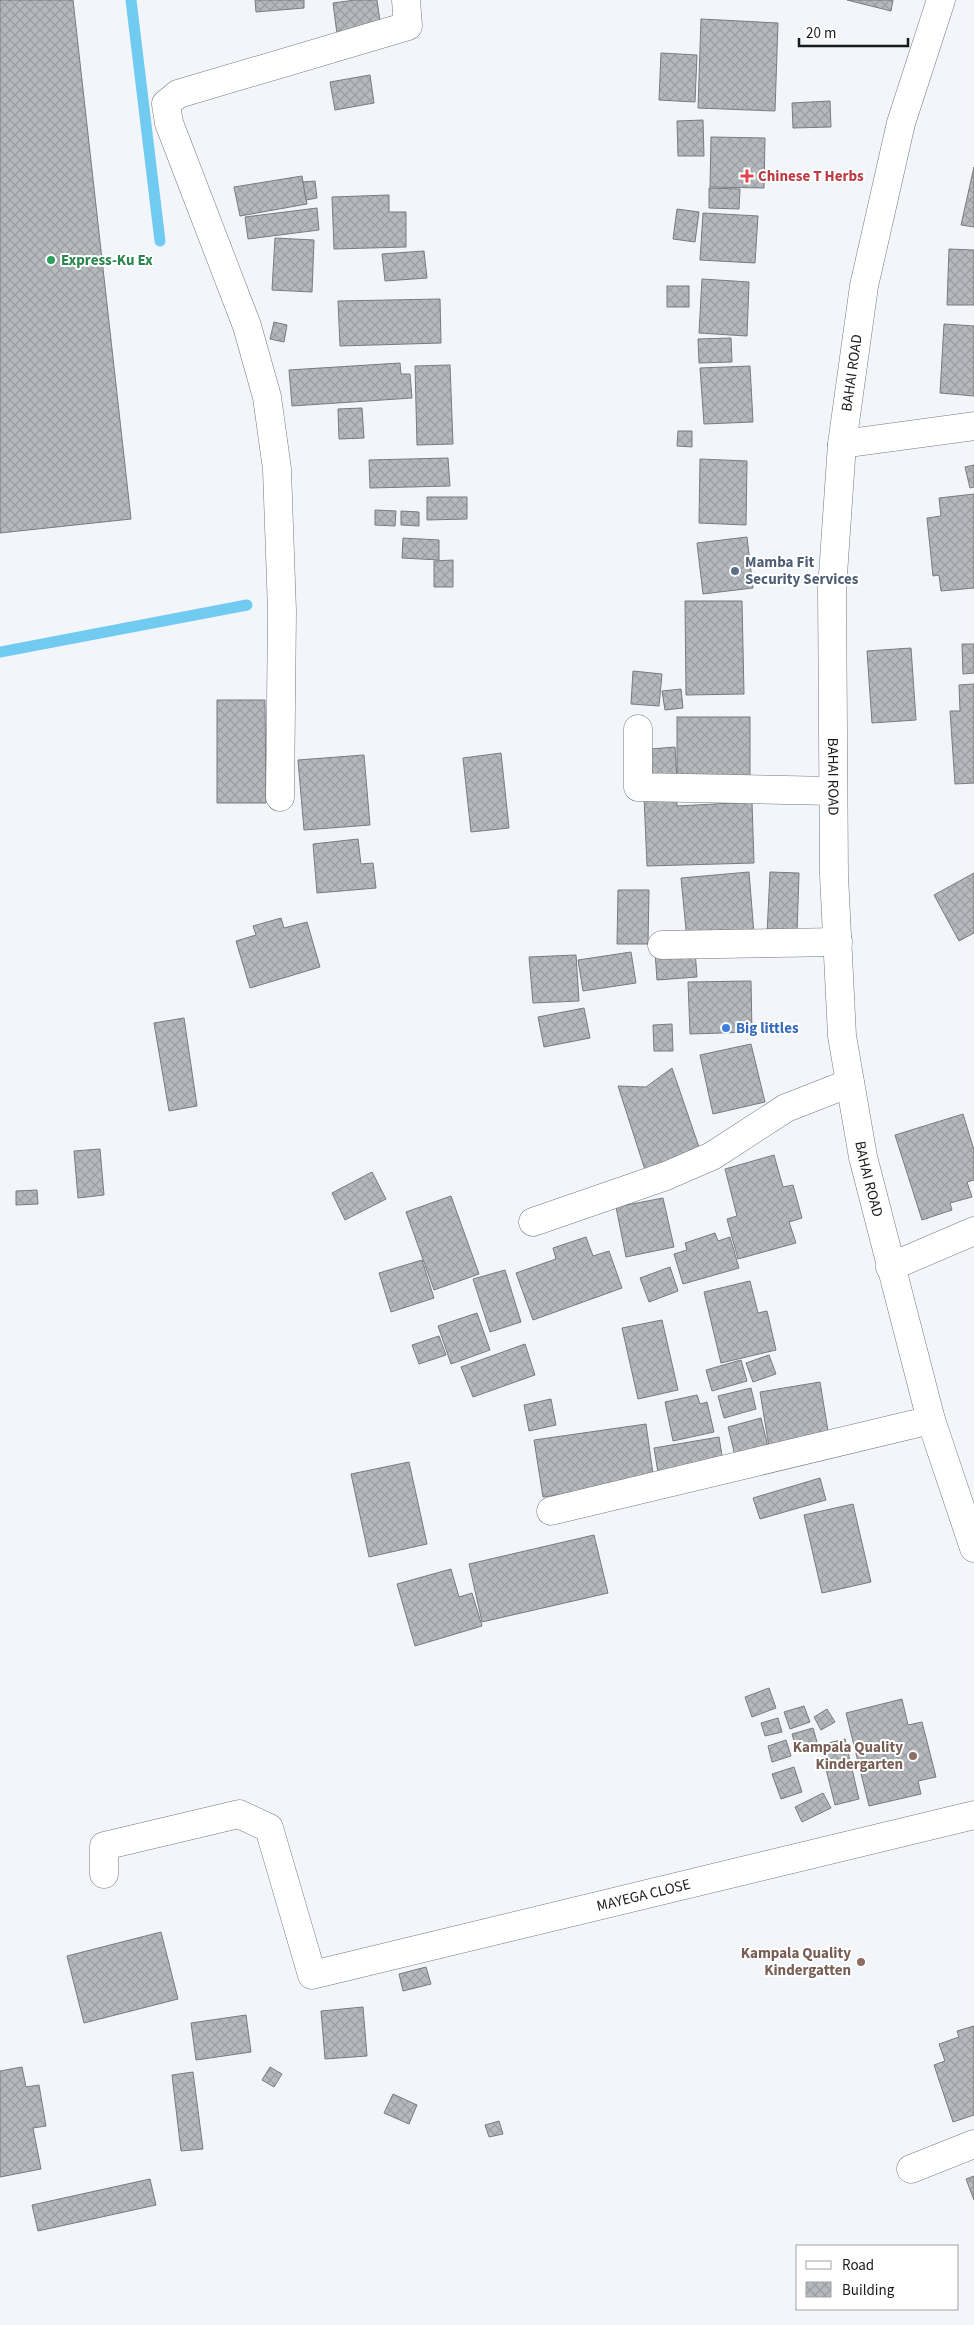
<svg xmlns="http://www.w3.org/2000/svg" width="974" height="2325" viewBox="0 0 974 2325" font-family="'Source Sans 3',sans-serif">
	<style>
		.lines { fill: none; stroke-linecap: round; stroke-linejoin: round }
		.stream { stroke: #71cbf1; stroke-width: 11 }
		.building { fill: url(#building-cross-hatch); stroke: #797b7f }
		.minor-casing { stroke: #76787c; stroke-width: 29 }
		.minor { stroke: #fff; stroke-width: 28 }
		.health-dot { fill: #e0444e; stroke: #fff; stroke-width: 2 }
		.leisure-dot { fill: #2e9e5b; stroke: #fff; stroke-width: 2 }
		.service-dot { fill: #5c6f8a; stroke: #fff; stroke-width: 2 }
		.shop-dot { fill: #3f7fe0; stroke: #fff; stroke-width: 2 }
		.education-dot { fill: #8d6e63; stroke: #fff; stroke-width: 2 }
		.labels { text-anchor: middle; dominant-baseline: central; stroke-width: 4; stroke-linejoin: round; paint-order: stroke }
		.health-label { font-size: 15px; font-weight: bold; fill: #be3a42; stroke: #fff; text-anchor: start }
		.leisure-label { font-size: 15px; font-weight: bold; fill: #27864d; stroke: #fff; text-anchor: start }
		.street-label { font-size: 15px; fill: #191a1c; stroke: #fff }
		.service-label { font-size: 15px; font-weight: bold; fill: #4e5e75; stroke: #fff; text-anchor: start }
		.shop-label { font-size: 15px; font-weight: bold; fill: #366cbe; stroke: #fff; text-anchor: start }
		.education-label { font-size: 15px; font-weight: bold; fill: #785e54; stroke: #fff; text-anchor: end }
	</style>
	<defs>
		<pattern id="building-cross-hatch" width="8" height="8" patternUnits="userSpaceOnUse" patternTransform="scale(1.25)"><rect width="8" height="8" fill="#b5b8bc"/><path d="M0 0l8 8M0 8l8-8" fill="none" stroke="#9b9ea1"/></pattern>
	</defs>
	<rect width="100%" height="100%" fill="#f2f5f9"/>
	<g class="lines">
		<g class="stream">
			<path d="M131,0L160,241"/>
			<path d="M0,652L247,605"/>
		</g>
	</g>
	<g class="building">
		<path d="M0,0H73L131,519L0,533Z"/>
		<path d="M255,0H304V8L256,12Z"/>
		<path d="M355,0H377L381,28L337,34L333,3Z"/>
		<path d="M847,0H893L891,11Z"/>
		<path d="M701,19L778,23L775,111L698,108Z"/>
		<path d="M661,53L697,55L695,102L659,100Z"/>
		<path d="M370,75L374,103L335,110L330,82Z"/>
		<path d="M830,101L831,127L793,128L792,103Z"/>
		<path d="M703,120L704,156H678L677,121Z"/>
		<path d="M711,137L765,138L764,188L710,187Z"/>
		<path d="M974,167V227L961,225Z"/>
		<path d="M302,176L307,204L240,216L234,187Z"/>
		<path d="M315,181L317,198L306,200L303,182Z"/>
		<path d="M709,188L740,189L739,209L709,208Z"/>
		<path d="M389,195V212H406V247L334,249L332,197Z"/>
		<path d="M317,208L319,230L248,239L245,217Z"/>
		<path d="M677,209L699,212L695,242L673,239Z"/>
		<path d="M703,213L758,216L755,263L700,260Z"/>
		<path d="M275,238L314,240L312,292L272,290Z"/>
		<path d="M949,249L974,250V305H947Z"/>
		<path d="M424,251L427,278L385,281L382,254Z"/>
		<path d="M702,279L749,282L747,336L699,333Z"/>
		<rect x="667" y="286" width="22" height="21"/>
		<path d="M440,299L441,343L340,346L338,301Z"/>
		<path d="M274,322L287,325L284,342L270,339Z"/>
		<path d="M944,324L974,326V396L940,393Z"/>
		<path d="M731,338L732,362L699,363L698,339Z"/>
		<path d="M400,363L401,374H410L412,398L292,406L289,370Z"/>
		<path d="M450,365L453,444L417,445L415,366Z"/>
		<path d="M750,366L753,422L704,424L700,368Z"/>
		<path d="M362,408L364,438L339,439L338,409Z"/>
		<path d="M678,431H692V447L677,446Z"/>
		<path d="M448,458L450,486L370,488L369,460Z"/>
		<path d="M700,459L747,461L746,525L699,523Z"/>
		<path d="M974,465V487L970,488L965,467Z"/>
		<path d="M974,494V588L941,591L939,575L933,576L927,518L941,516L939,498Z"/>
		<path d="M427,497H467V519L427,520Z"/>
		<path d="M375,510L396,511L395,526L375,525Z"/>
		<path d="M401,511L419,512V526L401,525Z"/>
		<path d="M747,537L753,588L703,594L697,543Z"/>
		<path d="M403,538L439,540V560L402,558Z"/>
		<path d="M453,560V587H434V561Z"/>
		<path d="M685,601H742L744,694L686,695Z"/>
		<path d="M962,644H974V673L963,674Z"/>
		<path d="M911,648L916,720L872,723L867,651Z"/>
		<path d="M633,671L662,674L659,706L631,704Z"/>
		<path d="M974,684V783L955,784L950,711H960L959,685Z"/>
		<path d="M681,689L683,708L665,710L662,691Z"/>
		<path d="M217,700H265L266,803H217Z"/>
		<rect x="677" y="717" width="73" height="63"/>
		<path d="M675,747L677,780L652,781L651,749Z"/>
		<path d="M501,753L509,828L471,832L463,758Z"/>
		<path d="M364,755L370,825L304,830L298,760Z"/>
		<path d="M677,796V806L752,802L754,863L647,866L644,797Z"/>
		<path d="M358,839L361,864L373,863L376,888L317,893L313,844Z"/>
		<path d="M749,872L754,934L687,940L681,878Z"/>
		<path d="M770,872L799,873L797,934H767Z"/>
		<path d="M974,873V933L959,941L934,895Z"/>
		<path d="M618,890H649L648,944H617Z"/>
		<path d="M281,918L284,928L307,922L320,967L250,988L236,941L256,935L253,926Z"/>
		<path d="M695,950L697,977L657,980L655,952Z"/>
		<path d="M631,952L636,983L583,991L578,960Z"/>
		<path d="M576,955L579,1001L533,1003L529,957Z"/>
		<path d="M751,981L752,1032L690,1034L688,982Z"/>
		<path d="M584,1008L590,1038L544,1047L538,1017Z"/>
		<path d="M184,1018L197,1106L169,1111L154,1023Z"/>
		<path d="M672,1024L673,1051H654L653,1025Z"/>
		<path d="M751,1044L765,1102L713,1114L700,1055Z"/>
		<path d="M672,1068L701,1153L645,1170L618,1086L646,1087Z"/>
		<path d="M963,1114L974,1150V1180L967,1182L972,1197L950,1203L952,1210L922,1220L895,1135Z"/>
		<path d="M100,1149L104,1195L78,1198L74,1151Z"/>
		<path d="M774,1155L783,1187L793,1185L802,1218L789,1222L796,1243L738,1259L727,1219L737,1216L725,1169Z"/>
		<path d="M372,1172L386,1199L345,1220L332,1193Z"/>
		<path d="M37,1190L38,1204L16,1205V1191Z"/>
		<path d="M451,1196L479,1274L434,1290L406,1212Z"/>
		<path d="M663,1198L674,1247L626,1257L616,1207Z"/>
		<path d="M715,1233L718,1241L730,1237L739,1268L683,1284L674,1254L687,1250L685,1243Z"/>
		<path d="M586,1237L593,1256L609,1251L622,1288L533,1320L516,1273L556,1259L553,1248Z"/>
		<path d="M422,1260L434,1298L391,1312L379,1273Z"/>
		<path d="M670,1267L678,1291L649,1302L640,1278Z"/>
		<path d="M505,1270L521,1322L490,1332L473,1279Z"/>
		<path d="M750,1281L758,1313L767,1311L776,1350L721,1363L704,1292Z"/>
		<path d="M477,1313L490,1350L451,1364L438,1326Z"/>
		<path d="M662,1320L678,1390L638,1399L622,1328Z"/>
		<path d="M439,1336L446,1355L419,1364L412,1345Z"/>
		<path d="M525,1344L535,1375L473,1397L461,1367Z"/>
		<path d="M769,1355L776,1374L753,1382L746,1363Z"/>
		<path d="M741,1360L747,1381L712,1391L706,1370Z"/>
		<path d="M820,1382L829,1437L769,1447L760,1392Z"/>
		<path d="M751,1388L756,1409L724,1418L718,1396Z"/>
		<path d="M697,1395L700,1404L707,1402L714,1432L673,1441L665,1402Z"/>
		<path d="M551,1399L556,1425L529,1431L524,1405Z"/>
		<path d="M761,1418L769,1451L736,1460L728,1427Z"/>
		<path d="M646,1424L654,1481L543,1497L534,1440Z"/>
		<path d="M719,1437L724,1468L659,1479L654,1448Z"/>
		<path d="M409,1462L427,1544L369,1557L351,1474Z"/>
		<path d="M820,1478L826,1500L760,1519L753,1498Z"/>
		<path d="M853,1504L871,1582L822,1593L804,1515Z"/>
		<path d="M594,1535L608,1593L482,1622L469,1564Z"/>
		<path d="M451,1569L459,1597L472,1593L482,1626L415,1646L397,1584Z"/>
		<path d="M769,1688L776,1708L752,1717L745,1697Z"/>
		<path d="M902,1699L908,1725L922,1722L936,1777L918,1781L921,1794L869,1806L846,1713Z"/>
		<path d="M804,1706L810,1722L790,1729L784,1712Z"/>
		<path d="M827,1709L835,1722L821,1730L814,1717Z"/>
		<path d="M778,1718L782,1732L765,1736L761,1723Z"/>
		<path d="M813,1728L817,1742L796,1748L792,1734Z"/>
		<path d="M845,1739L859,1799L835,1805L820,1745Z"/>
		<path d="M786,1740L791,1756L772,1762L768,1746Z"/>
		<path d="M794,1767L802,1792L781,1799L772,1774Z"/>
		<path d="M823,1793L831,1808L802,1822L795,1807Z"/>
		<path d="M161,1932L178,1999L84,2023L67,1956Z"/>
		<path d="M426,1967L431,1984L403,1991L399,1974Z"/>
		<path d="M363,2007L367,2056L325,2059L321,2011Z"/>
		<path d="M246,2015L251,2052L196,2060L191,2023Z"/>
		<path d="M974,2026V2115L953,2122L934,2065L945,2061L939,2044L959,2037L957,2031Z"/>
		<path d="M22,2067L26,2087L39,2085L46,2126L33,2128L41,2169L0,2177V2071Z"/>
		<path d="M270,2067L282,2074L274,2087L262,2080Z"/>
		<path d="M193,2072L203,2149L181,2151L172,2075Z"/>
		<path d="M393,2094L417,2105L409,2124L384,2113Z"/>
		<path d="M499,2121L503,2134L489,2137L485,2125Z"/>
		<path d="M974,2176V2200L966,2179Z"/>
		<path d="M150,2179L156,2205L38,2231L32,2205Z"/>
	</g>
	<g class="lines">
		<g class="minor-casing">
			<g id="minor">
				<path id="s1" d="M941,0L901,123L864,286L842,444L832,589L834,875L842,1036L863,1157L931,1420L974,1548"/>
				<path d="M842,444L974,426"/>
				<path d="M638,729V787L833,791"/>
				<path d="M280,797L282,611L277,469L267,397L247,326L169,123L166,104L178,94L408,26L406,0"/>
				<path d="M662,945L838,942"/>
				<path d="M533,1222L666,1176L712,1156L786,1108L850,1083"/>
				<path d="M890,1267L974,1231"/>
				<path d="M551,1511L931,1420"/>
				<path id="s2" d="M104,1874V1846L239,1814L269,1828L312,1975L974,1815"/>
				<path d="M911,2169L974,2144"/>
			</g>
		</g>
		<use href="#minor" class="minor"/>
	</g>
	<path class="health-dot" d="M744.5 168.5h5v5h5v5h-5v5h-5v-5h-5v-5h5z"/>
	<circle class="leisure-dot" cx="51" cy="260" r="5"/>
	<circle class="service-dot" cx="735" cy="571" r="5"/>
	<circle class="shop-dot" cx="726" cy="1028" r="5"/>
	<g class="education-dot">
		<circle cx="913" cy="1756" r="5"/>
		<circle cx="861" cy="1962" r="5"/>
	</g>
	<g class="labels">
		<g class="health-label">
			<text x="758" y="176">Chinese T Herbs</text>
		</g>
		<g class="leisure-label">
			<text x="61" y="260">Express-Ku Ex</text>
		</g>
		<g class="street-label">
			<text transform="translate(852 373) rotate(-82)">BAHAI ROAD</text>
			<text stroke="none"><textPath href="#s1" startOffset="789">BAHAI ROAD</textPath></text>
			<text stroke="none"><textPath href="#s1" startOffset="1194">BAHAI ROAD</textPath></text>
			<text stroke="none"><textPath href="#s2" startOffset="694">MAYEGA CLOSE</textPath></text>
		</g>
		<g class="service-label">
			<text x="745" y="562">Mamba Fit<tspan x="745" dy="17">Security Services</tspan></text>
		</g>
		<g class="shop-label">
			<text x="736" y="1028">Big littles</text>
		</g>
		<g class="education-label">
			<text x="903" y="1747">Kampala Quality<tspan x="903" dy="17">Kindergarten</tspan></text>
			<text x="851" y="1953">Kampala Quality<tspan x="851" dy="17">Kindergatten</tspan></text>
		</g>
	</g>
	<rect x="796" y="2245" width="162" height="65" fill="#ffffff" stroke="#a3a3a4"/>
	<rect x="806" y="2261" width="25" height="8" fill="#ffffff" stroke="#a3a3a4"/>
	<text x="842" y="2270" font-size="15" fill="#191a1c">Road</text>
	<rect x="806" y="2282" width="25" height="15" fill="url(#building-cross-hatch)" stroke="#a3a3a4"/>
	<text x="842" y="2295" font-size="15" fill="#191a1c">Building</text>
	<path d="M799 38v8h109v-8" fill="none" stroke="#191a1c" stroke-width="2.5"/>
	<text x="806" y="38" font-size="15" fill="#191a1c" stroke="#ffffff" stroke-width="4" paint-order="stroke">20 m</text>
</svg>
